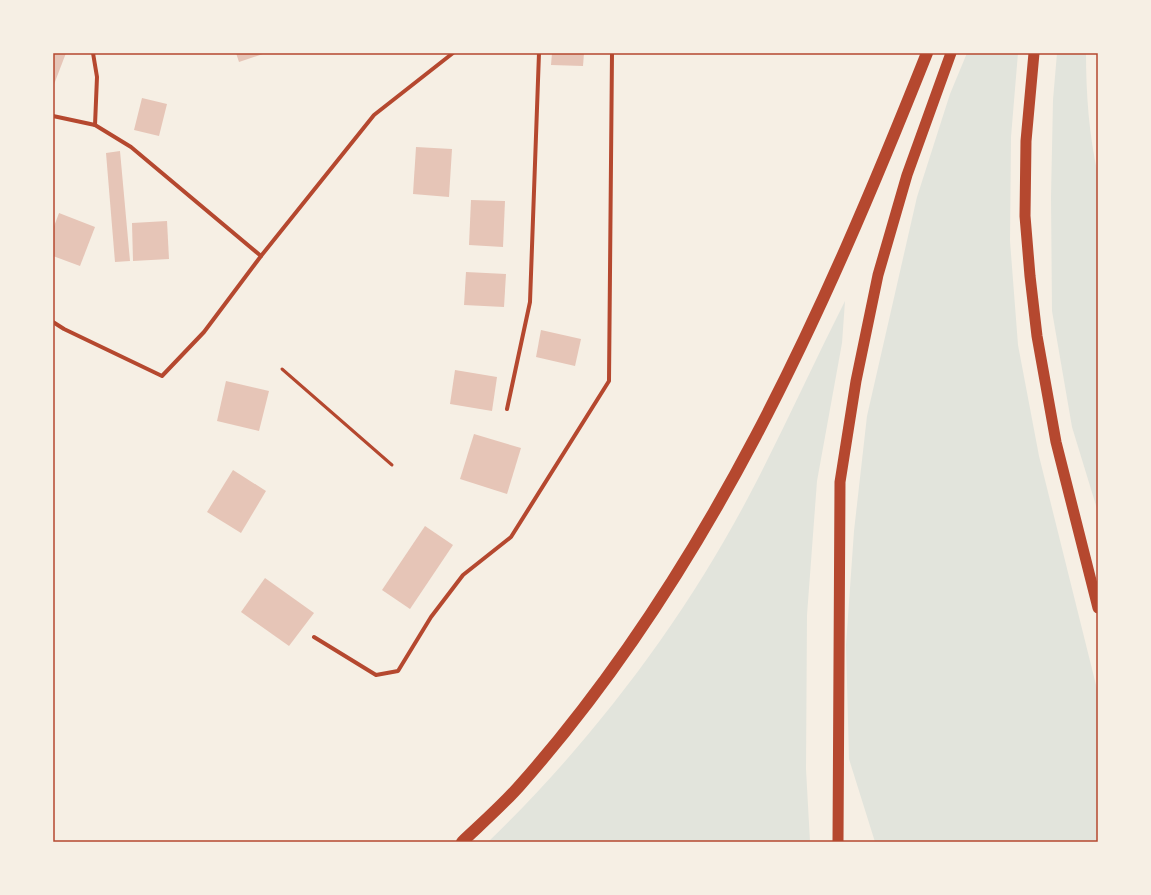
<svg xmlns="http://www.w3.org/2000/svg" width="1151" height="895" viewBox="0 0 1151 895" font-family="Figtree,sans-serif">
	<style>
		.green { fill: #e2e4dc }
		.building { fill: #e6c5b7 }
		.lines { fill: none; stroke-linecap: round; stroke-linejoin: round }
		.service { stroke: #b5482f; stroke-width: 3 }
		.minor { stroke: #b5482f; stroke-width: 4 }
		.trunk { stroke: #b5482f; stroke-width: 11 }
		.motorway { stroke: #b5482f; stroke-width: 12 }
		.neatline { fill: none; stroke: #b5482f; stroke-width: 1.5 }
	</style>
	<rect width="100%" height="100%" fill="#f6efe4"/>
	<g class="green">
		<path d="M967,53H1018L1011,137L1010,241L1018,345L1039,456L1098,693V842H875L849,759L846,645L854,531L867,416L917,197L950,94Z"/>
		<path d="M1057,53H1086C1086,94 1089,135 1098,175V512L1072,427L1052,311L1051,197L1053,100Z"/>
		<path d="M845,301L842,343L817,481L807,615L806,769L810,842H488C591,743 685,619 751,492C784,429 813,364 845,301Z"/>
	</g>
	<g class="building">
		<path d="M53,53H66L53,87Z"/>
		<path d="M236,53H266L239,62Z"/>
		<path d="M552,53H584L583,66L551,65Z"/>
		<path d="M142,98L167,104L159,136L134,130Z"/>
		<path d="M416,147L452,149L449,197L413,194Z"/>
		<path d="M120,151L130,261L115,262L106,153Z"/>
		<path d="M471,200L505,201L503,247L469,245Z"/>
		<path d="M59,213L95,227L80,266L53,256V229Z"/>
		<path d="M167,221L169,259L133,261L132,223Z"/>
		<path d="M466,272L506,274L504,307L464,305Z"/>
		<path d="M541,330L581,339L575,366L536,357Z"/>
		<path d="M455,370L497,377L492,411L450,404Z"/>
		<path d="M226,381L269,391L259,431L217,421Z"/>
		<path d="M474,434L521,448L507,494L460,479Z"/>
		<path d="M233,470L266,491L241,533L207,512Z"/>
		<path d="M425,526L453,545L410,609L382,590Z"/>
		<path d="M265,578L314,613L289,646L241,612Z"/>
	</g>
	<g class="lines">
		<path class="service" d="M282,369L392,465"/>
		<g class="minor">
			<path d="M93,53L97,77L95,125"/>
			<path d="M53,116L95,125L131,147L261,256L204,332L162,376L64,329L53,322"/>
			<path d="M261,256L374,115L453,53"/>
			<path d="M507,409L530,302L539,53"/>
			<path d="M314,637L376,675L398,671L431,617L463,575L511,537L609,381L612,53"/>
		</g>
		<g class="trunk">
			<path d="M1034,53L1026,141L1025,216L1030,276L1037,336L1056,442L1098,608"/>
			<path d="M838,842L840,482L856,381L878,275L907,175L951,53"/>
		</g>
		<path class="motorway" d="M462,842C482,823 504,804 522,783C709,571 823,314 927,53"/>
	</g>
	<rect width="1151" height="895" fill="none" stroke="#f6efe4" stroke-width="108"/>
	<rect x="54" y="54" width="1043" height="787" class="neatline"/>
</svg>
